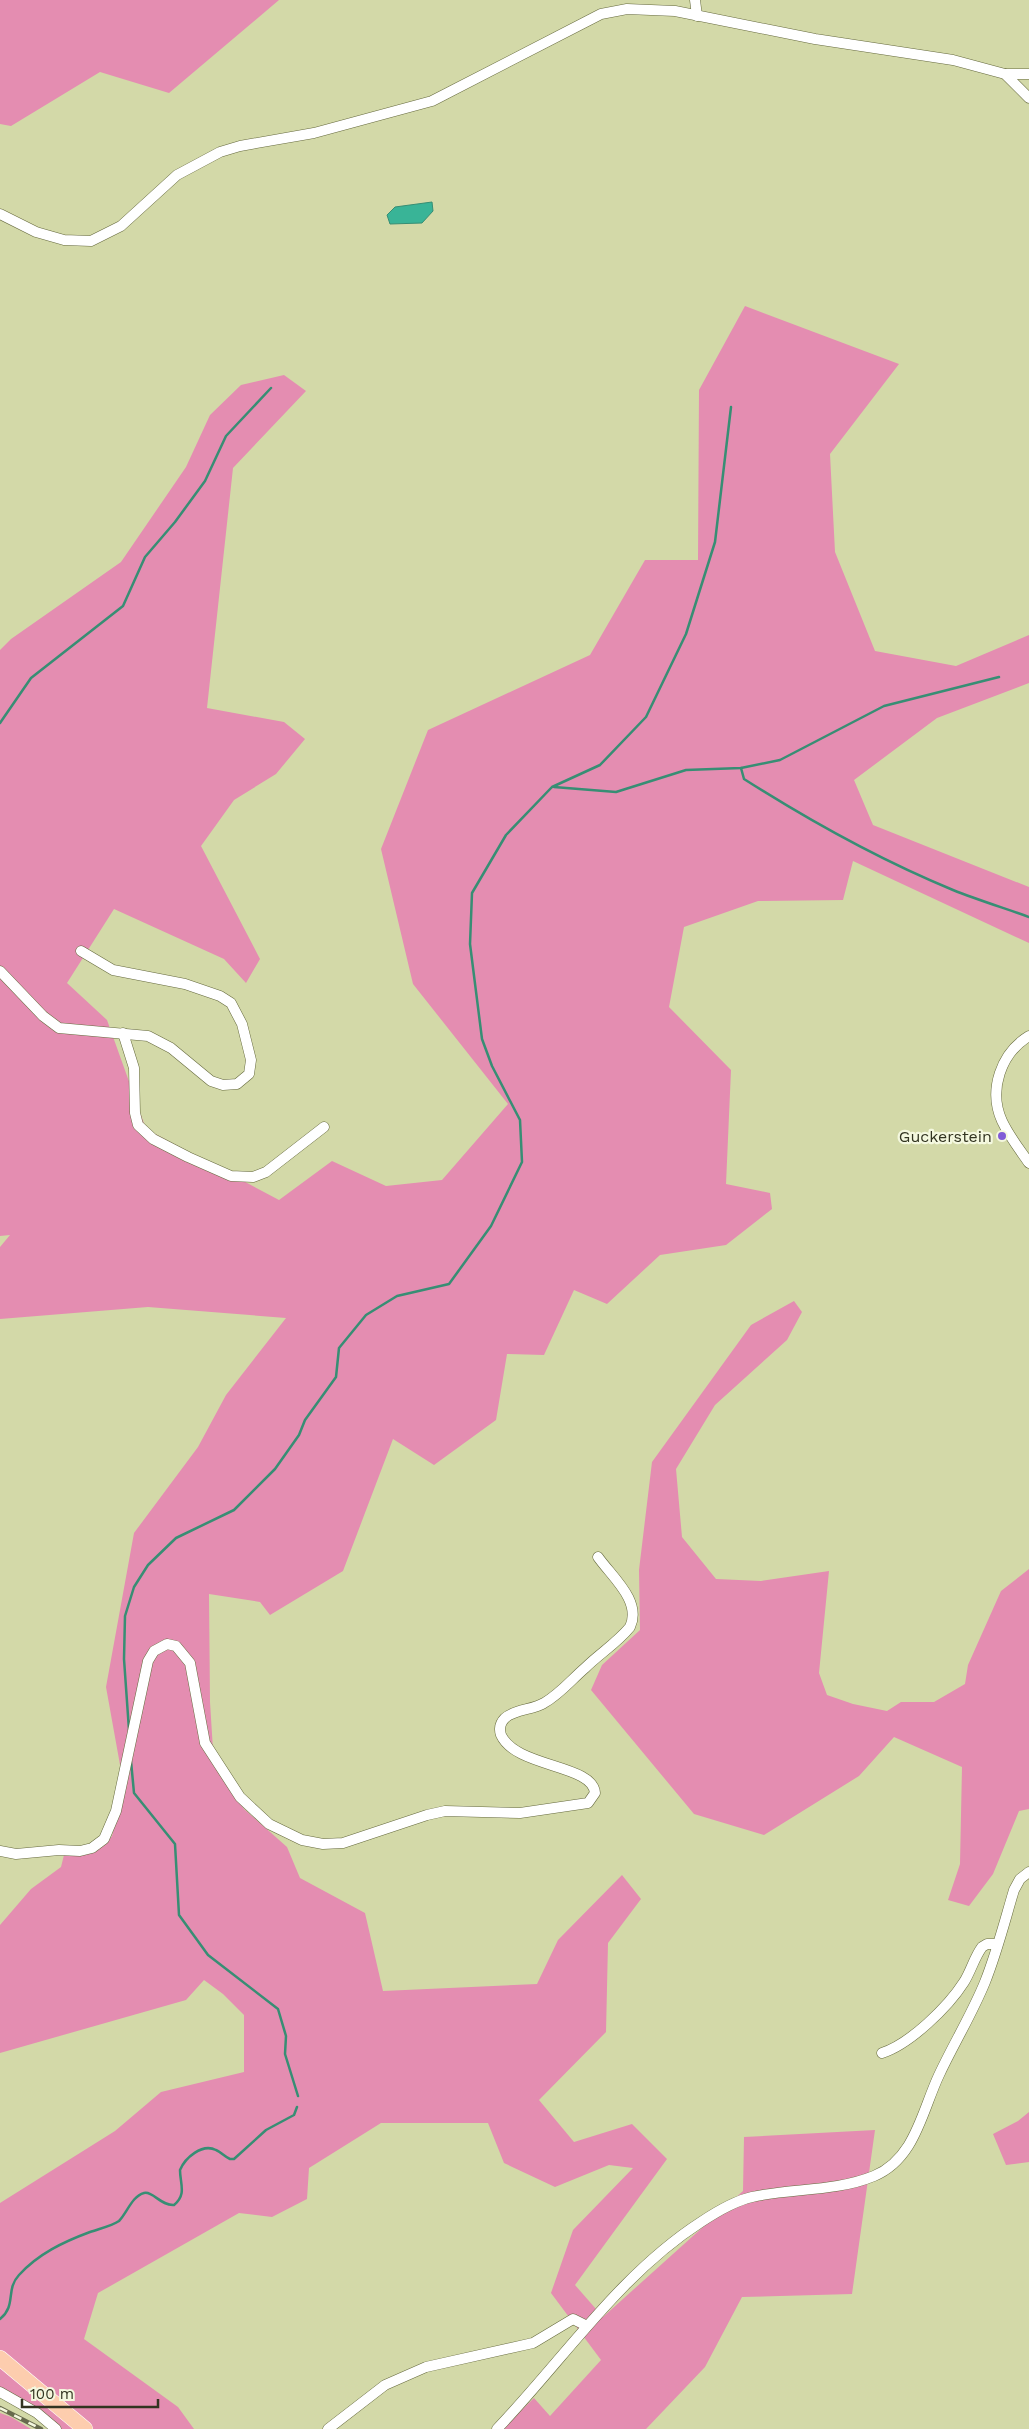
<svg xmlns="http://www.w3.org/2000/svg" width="1029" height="2429" viewBox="0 0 1029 2429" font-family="'Work Sans',sans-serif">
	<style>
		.green { fill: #e48db1 }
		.water { fill: #39b497; stroke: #378e74 }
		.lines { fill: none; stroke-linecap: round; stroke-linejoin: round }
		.stream { stroke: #378e74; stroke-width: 2.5 }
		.street-casing { stroke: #666a3e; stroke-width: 11 }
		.primary-casing { stroke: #fff; stroke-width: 16 }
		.street { stroke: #fff; stroke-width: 10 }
		.primary { stroke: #fdcdae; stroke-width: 15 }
		.rail-casing { stroke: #676a4d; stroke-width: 4.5 }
		.rail { stroke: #f4f8df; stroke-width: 2.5; stroke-dasharray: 8; stroke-linecap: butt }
		.poi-dot { fill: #815cd7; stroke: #f4f8df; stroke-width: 2 }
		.labels { text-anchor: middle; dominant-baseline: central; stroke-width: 4.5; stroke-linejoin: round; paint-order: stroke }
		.poi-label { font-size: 16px; fill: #323421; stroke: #f4f8df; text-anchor: end }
	</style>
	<rect width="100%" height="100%" fill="#d3d9a8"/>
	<g class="green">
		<path d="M0,0H279L169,93L100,72L11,126L0,124Z"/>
		<path d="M745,306L899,364L830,454L835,552L875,651L956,666L1029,635V683L937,718L854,780L873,825L1029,887V943L853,861L843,900L758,901L684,927L669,1007L731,1070L726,1184L770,1193L772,1209L726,1245L660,1255L607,1304L574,1290L544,1355L507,1354L496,1420L434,1465L393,1439L343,1571L270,1615L260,1602L209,1594L210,1702L214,1766L244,1809L287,1847L300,1878L365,1913L383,1991L537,1984L558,1940L622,1875L641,1899L608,1943L606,2032L539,2100L574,2142L632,2124L667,2159L575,2285L603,2317L743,2191L744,2137L875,2130L852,2294L742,2297L705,2367L646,2429H502L534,2398L550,2416L601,2360L551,2293L573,2230L633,2168L609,2165L555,2187L504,2163L488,2123H381L309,2168L307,2199L272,2217L239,2213L98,2293L84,2339L178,2407L194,2429H61L33,2405L0,2388V2203L115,2131L161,2092L244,2072V2015L223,1994L204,1980L186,2000L0,2053V1925L31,1889L61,1867L64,1855L83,1854L96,1851L105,1845L112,1836L124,1787L106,1687L134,1533L198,1447L226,1395L286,1318L148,1307L0,1319V1247L10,1235L0,1236V650L11,639L121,562L186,467L210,415L241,385L284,375L306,391L233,468L207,708L284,722L305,739L276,774L234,800L201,846L260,959L246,983L224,959L114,909L67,983L107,1020L146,1129L279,1200L332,1161L386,1186L442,1180L508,1104L413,984L381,849L428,730L590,655L645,560H698L699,390Z"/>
		<path d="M794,1301L802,1312L787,1340L715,1405L676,1469L682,1537L716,1579L761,1581L829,1571L819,1673L827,1695L853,1704L887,1711L901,1702H934L965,1684L968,1665L1001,1591L1029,1569V1809L1019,1811L993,1874L969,1906L948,1900L960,1864L962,1767L894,1737L859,1776L764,1835L694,1814L591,1690L602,1665L640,1630L639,1570L652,1462L751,1325Z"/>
		<path d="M1029,2112V2162L1006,2165L993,2134L1018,2121Z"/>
		<path d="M0,2413L11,2417L31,2429H0Z"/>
	</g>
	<path class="water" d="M432,202L433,211L422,223L390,224L387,215L395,207Z"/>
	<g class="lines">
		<g class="stream">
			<path d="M0,723L31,678L123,606L145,557L175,522L205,481L226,436L271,388"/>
			<path d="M741,768L744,779C810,821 880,860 953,890C978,900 1004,908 1029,917"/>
			<path d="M554,787L616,792L686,770L741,768L780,760L884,706L999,677"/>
			<path d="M129,1730L124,1659L125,1616L134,1587L148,1565L176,1538L234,1510L275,1469L299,1435L305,1420L336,1377L339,1348L366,1315L397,1296L449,1284L491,1226L522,1162L520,1120L492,1066L482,1039L470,944L472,893L506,835L552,787L600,765L646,717L686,634L715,542L731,407"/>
			<path d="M131,1761L134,1793L175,1844L179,1915L208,1955L278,2009L286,2036L285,2054L298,2096"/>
			<path d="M0,2319C17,2305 5,2290 19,2275C38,2254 63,2242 90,2232C98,2229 112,2226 119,2221C127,2213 132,2196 144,2193C153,2191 161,2206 174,2205C187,2194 180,2184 180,2170C185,2158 202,2143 216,2150C221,2152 225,2157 230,2159H234L266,2130L294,2115L297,2107"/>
		</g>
		<g class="street-casing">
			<g id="street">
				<path d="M695,0L697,16"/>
				<path d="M1005,74H1029"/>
				<path d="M0,214L36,232L64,240L91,241L121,226L177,175L220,152L240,146L314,133L432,101L601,14L627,9L675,11L815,39L953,60L1005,74L1029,98"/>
				<path d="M0,971L43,1016L59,1028L148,1036L171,1048L211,1081L223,1085L237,1084L249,1074L251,1060L242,1024L231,1003L220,996L185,984L113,970L81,951"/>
				<path d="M123,1033L134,1068L135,1113L138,1125L153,1139L188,1157L231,1176L253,1177L266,1172L324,1127"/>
				<path d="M1029,1036C1001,1053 988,1090 1002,1121C1009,1136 1020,1150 1029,1163"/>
				<path d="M0,1851L16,1854L59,1850L80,1851L92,1848L104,1839L116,1811L148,1661L154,1651L167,1644L176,1646L190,1663L205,1743L240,1797L269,1824L302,1840L323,1844L343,1843L427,1815L445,1811L520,1813L588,1803L595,1793C593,1764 516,1768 501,1735C499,1729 500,1723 505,1718C515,1709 533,1710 544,1703C560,1694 571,1680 585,1668C599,1654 617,1643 630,1627C642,1601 612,1577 598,1557"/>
				<path d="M882,2053C910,2044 948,2007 964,1982C971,1971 974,1958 982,1947L987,1944H997"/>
				<path d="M0,2392L37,2413L56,2429"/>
				<path d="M328,2429L385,2385L426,2367L533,2343L573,2319L587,2326"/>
				<path d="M497,2429C564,2359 619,2275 701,2222C716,2212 734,2201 752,2197C791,2188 835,2192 874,2176C915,2159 922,2111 939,2075C954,2043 972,2014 985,1982C997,1952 1005,1920 1014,1890L1020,1879L1029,1872"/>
			</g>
		</g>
		<g class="primary-casing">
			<path id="primary" d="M0,2358L85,2429"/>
		</g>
		<use href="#street" class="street"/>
		<use href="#primary" class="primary"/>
		<g class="rail-casing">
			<path id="rail" d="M0,2408L41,2429"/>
		</g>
		<use href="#rail" class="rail"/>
	</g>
	<circle class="poi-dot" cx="1002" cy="1136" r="5"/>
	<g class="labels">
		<g class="poi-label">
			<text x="992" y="1136">Guckerstein</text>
		</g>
	</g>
	<path d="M22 2399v8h136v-8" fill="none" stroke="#323421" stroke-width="2.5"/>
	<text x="30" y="2399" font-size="15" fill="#323421" stroke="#f4f8df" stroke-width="4" paint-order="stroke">100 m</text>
</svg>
